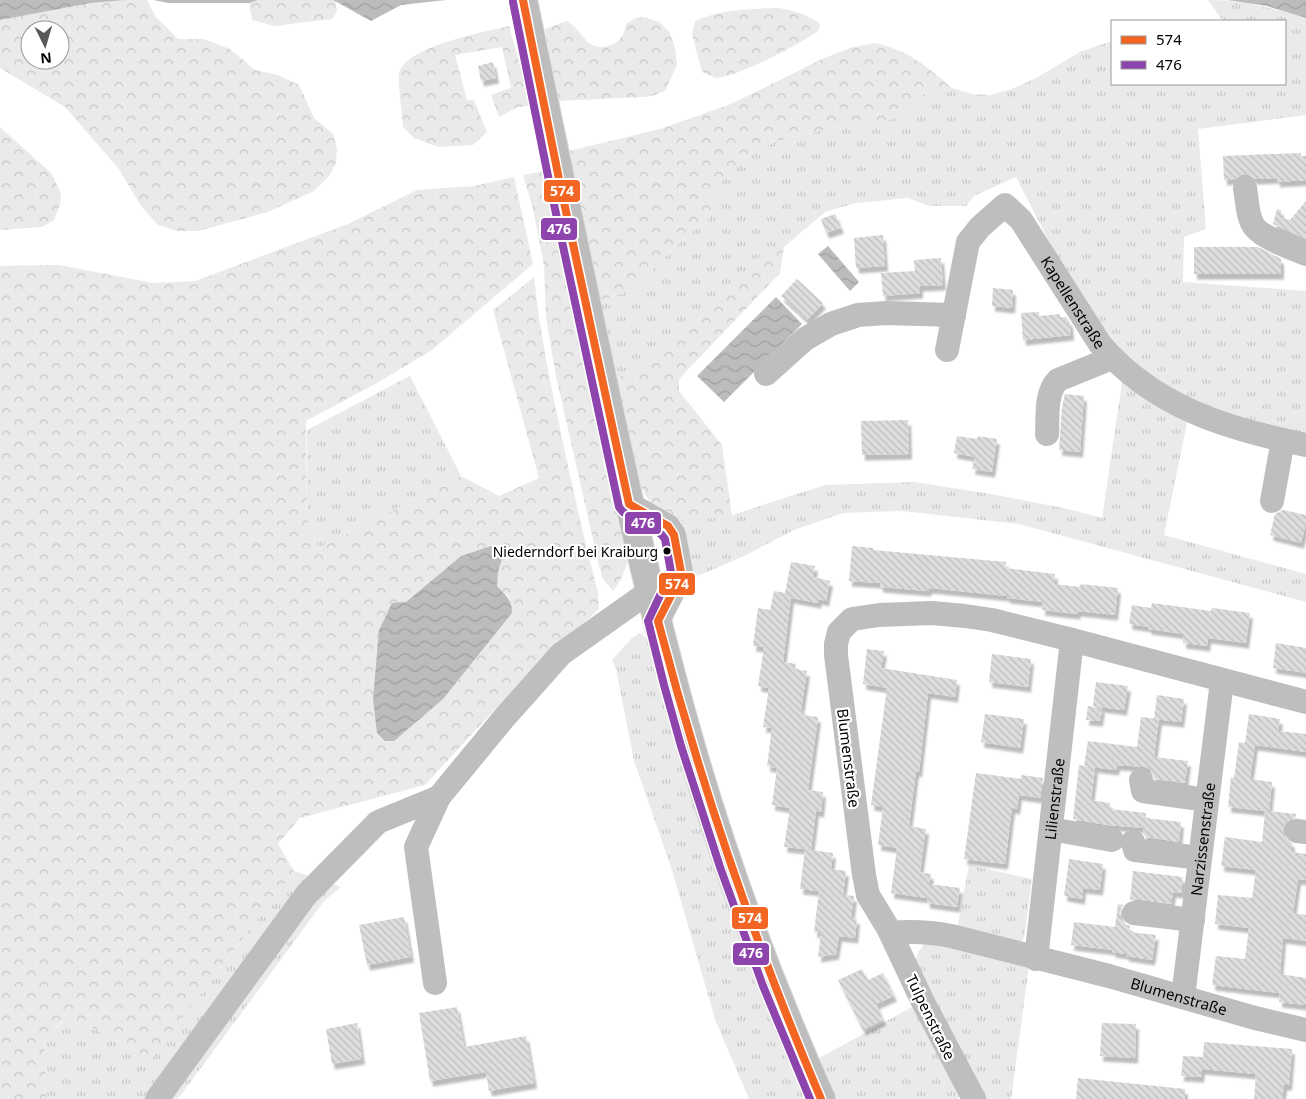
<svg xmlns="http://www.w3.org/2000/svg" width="1306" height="1099" viewBox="0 0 1306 1099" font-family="'Noto Sans',sans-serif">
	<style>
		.grass { fill: url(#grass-tufts) }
		.forest { fill: url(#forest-crowns); fill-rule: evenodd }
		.water { fill: url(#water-waves) }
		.building { fill: url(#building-back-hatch); filter: url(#shadow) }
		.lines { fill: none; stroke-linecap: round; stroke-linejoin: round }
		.major-casing { stroke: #dbdbdb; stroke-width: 30 }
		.minor { stroke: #bebebe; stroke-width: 24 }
		.major { stroke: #bdbdbd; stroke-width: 28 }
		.bus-1-casing { stroke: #fff; stroke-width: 11 }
		.bus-2-casing { stroke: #fff; stroke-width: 11 }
		.bus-1 { stroke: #f26522; stroke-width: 8 }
		.bus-2 { stroke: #8e44ad; stroke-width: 8 }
		.bus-dot { fill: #000; stroke: #fff; stroke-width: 2 }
		.labels { text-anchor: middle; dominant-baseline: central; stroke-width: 4.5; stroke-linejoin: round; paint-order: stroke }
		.bus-label { font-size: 14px; fill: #000; stroke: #fff; text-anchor: end }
		.street-label { font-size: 15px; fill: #000; stroke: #fff }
		.line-badge { stroke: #fff; stroke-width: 2 }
		.badge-label { font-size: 14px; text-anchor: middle; font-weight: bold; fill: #fff }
	</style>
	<defs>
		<pattern id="grass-tufts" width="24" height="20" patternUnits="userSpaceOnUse" patternTransform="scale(1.25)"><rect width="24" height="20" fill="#eaeaea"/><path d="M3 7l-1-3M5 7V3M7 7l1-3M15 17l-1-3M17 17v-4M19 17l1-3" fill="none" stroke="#c7c7c7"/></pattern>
		<pattern id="forest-crowns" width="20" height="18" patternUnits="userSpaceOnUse" patternTransform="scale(1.25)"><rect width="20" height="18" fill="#eaeaea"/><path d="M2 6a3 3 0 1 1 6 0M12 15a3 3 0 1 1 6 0" fill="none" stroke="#c7c7c7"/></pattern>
		<pattern id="water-waves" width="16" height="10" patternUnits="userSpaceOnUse" patternTransform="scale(1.25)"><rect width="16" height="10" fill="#bcbcbc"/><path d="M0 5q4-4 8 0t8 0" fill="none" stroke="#a0a0a0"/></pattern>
		<pattern id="building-back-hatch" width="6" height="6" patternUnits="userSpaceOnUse" patternTransform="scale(1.25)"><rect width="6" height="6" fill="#ddd"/><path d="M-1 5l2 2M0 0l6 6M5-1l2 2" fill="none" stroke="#bcbcbc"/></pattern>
		<filter id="shadow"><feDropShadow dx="3" dy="5.5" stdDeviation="1" flood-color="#0004"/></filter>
	</defs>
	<rect width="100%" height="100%" fill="#fff"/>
	<g class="grass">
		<path d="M1208,0C1242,0 1273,8 1306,18V115L1198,129L1206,229L1184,237L1183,282L1306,291V439L1188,405L1123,361L1055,253L1016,177L974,196L966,206H929L908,198L856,203L825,212L784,247L769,248L669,350L649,365L615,378L600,301L634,289L688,234L707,222L720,183L742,158L777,141L831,128L884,122L902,115L924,94L952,88L972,94L990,95L1012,89L1036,78L1080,52L1112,41V84H1285V21H1223Z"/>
		<path d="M410,376L461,476L319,548L307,519V430Z"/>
		<path d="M1123,376L1188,418L1164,535L1306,574V602L1019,524L902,511L843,513L794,530L744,556L693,578L680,522L732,515L825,485L914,482L991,494L1068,509L1102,518Z"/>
		<path d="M640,633L649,640L811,1099H749L716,1022L671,867L634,761L616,669L612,660L632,638Z"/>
		<path d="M969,865L1032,879L1024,938L1021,942L957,929Z"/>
		<path d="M294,871L341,887L324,901L178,1099H47L44,1040L63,1021L84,1023L151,1059Z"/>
		<path d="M929,942L1029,966L1011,1099H984L915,964C916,954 920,947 929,942Z"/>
		<path d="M912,1007L960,1097L957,1099H830L814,1061Z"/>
	</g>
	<g class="forest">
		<path d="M126,0H147L156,17L178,39H204L230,49L255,70L278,75L299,85L314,118L333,134L337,149L336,163L329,176L314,191L268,212L198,231H177L158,225L141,206L119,169L65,107L0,68V20L91,3ZM30,30H60V60H30Z"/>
		<path d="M258,0H335L337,11L332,19L274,26L252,20L249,3Z"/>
		<path d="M779,8C795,11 807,14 820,24L819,30C805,42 733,79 716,78C712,77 706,73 702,72L692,34L695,21C722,9 750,9 779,8Z"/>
		<path d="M644,17L659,22L669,31L675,48L677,65L665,91L652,96L642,97L558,101L545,29L567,21C585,32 586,54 611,45C620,42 625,33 626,24L635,18Z"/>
		<path d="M509,26L531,106L518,107L499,117L491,95L511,88L502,47L455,55L467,100H474L487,132L473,145L438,147L414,138L403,127C403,118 397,80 399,73C407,46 484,32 509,26Z"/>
		<path d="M875,43C910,51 925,65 952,88L924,94L902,115L884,122L831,128L777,141L742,158L720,183L707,222L688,234L634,289L600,301L569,151L660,129L731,104L822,59L853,47Z"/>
		<path d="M0,127L52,174L61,194L60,205L54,220L42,227L0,230Z"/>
		<path d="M546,171L630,549C627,565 623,579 613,591L603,579L599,566L556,376L546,318L544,266L533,209L523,175Z"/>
		<path d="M514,177L533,264L432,350L377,383L306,421L307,519L319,548L461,476L499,496L539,478L493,310L534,277C539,327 549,375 559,424C571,480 583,536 598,592L599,609L496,708L425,785L300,818L278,844L294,871L151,1059L84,1023L62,1021L44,1040L47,1099H0V266L59,265L153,283L195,281L348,224L417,190L474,186ZM461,556H503L498,572L497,586L509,597L512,613L494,634L392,604L406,602Z"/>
		<path d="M769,247H784L780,273L679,379V391L722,445L732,515C721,517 688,523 679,521C640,511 634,467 627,434C623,416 619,397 615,378L649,365L669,350Z"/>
	</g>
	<g class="water">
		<path d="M0,0H126L91,3L0,20Z"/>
		<path d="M154,0H258L249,3H168Z"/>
		<path d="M333,0H446L401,5L371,21Z"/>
		<path d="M1227,0H1306V18L1267,6Z"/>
		<path d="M828,246L859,282L850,291L818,254Z"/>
		<path d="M776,297L802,324L724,402L697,376Z"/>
		<path d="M491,546L503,556L498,572L497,586C506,595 512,600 512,613L443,699L394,741H385L377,733L373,699L379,630L392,603L406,602L461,556Z"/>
	</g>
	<g class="building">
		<path d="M493,62L496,78L481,81L478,66Z"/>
		<path d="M1301,153V156H1306V180L1277,182V178L1255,179L1249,175L1243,174L1235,179L1224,180L1223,156Z"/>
		<path d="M1306,201V239L1273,224L1277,209L1281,210V218L1290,220Z"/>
		<path d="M835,214L841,228L826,233L821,219Z"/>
		<path d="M883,235L885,266L856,268L854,238Z"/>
		<path d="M1194,247H1258L1281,259V274H1194Z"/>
		<path d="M941,258L943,285L920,286V293L883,296L881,273L915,271L914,260Z"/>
		<path d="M797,279L823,303L807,320L781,296Z"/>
		<path d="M993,288L1013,290L1012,308L992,306Z"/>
		<path d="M1039,312V316L1060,314V317H1066L1070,323L1071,335L1023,340L1021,313Z"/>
		<path d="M1065,394L1084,396L1080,452L1059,450L1062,407Z"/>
		<path d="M908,420L909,454L862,455L861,421Z"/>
		<path d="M957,436L977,439L978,436L997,439L992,472L972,469L975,457L954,453Z"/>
		<path d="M1283,510L1306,515V523L1301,543L1270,535L1275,514Z"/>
		<path d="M852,546L873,548V550L1006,562L1005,568L1055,574L1054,584L1080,587L1081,584L1118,588L1115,615L1078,611L1077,614L1042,610L1043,602L1007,598V596L929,588L928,591L880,587V583L849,581Z"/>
		<path d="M791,562L815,566L813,577L830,581L826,601L819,599L818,603L791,598L783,662L796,664L795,669L807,671L801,710H803L802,715L818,717L808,790L823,792L821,812L816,811L811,850L833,853L831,869L846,871L843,895L854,896L851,918L857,919L855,938L839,936L836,954L818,957L821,933L814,932L819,891L800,889L805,849L784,847L790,808L772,805L777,768L767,766L772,728L763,727L769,688L758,686L764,647L753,646L758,608L770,610L774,591L785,593Z"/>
		<path d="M1152,603L1211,611L1212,608L1250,613L1246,643L1208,638L1207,646L1183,643L1184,634L1148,629L1149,627L1129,624L1132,605L1151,608Z"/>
		<path d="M1276,643L1306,648V673L1273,668Z"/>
		<path d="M867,649L884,651L881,668L957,680L955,697L928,693L919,772L916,771L909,826L926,829L920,872L931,874L929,884L960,888L957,907L927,903V898L891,893L897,848L878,845L883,807L871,805L887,688L863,684Z"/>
		<path d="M992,654L1031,659L1028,687L989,682Z"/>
		<path d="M1096,682L1128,686L1124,710L1093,706Z"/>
		<path d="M1157,695L1184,699L1181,722L1154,719Z"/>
		<path d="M1088,706L1102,708L1100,721L1086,720Z"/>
		<path d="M985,714L1024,719L1020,748L981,742Z"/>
		<path d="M1249,714L1280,719L1278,731L1306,734V752L1255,745L1250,779L1272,782L1269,811L1296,814L1295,818L1291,819L1286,823L1283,829L1284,836L1292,843L1291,852L1306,854V880L1298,879L1293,913L1306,915V941L1283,938L1280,974L1306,978V1005L1279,1002L1280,993L1212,985L1216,956L1245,959L1249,928L1215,924L1218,895L1252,898L1256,870L1221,866L1225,837L1262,842L1265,811L1228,807L1231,777L1234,778L1239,742L1245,743Z"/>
		<path d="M1141,717L1159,719L1154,757L1188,761L1185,783L1155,779L1150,769L1145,767L1117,765L1116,770L1084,766L1088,741L1137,747Z"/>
		<path d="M1079,765L1095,768L1091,800L1110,803V809L1146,813L1144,828L1107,825L1073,819Z"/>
		<path d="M976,773L1021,779V775L1043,778L1040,798L1019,795L1017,809L1012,808L1005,864L964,859Z"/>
		<path d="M1145,818L1181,822L1179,842L1146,837L1143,833Z"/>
		<path d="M1069,859L1103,864L1100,890L1083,888L1082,899L1064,896Z"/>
		<path d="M1133,871L1183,877L1181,893L1173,892L1171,904L1136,899L1130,900Z"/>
		<path d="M1118,904L1123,905L1120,911L1121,918L1125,924L1130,926L1129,932L1156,935L1152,960L1126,956V954L1112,952L1113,950L1071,945L1074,922L1115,927Z"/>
		<path d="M404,917L411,957L367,965L359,925Z"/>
		<path d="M862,969L868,980L883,973L894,996L876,1004L883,1020L863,1030L838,980Z"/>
		<path d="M457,1007L464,1047L526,1036L534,1083L489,1091L486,1072L430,1081L419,1013Z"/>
		<path d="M357,1023L362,1059L332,1064L326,1029Z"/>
		<path d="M1102,1023L1136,1024L1135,1058L1100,1056Z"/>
		<path d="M1204,1042L1292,1049L1289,1085H1284L1282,1099H1254L1256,1074L1202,1069L1201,1077L1181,1076L1183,1056L1203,1057Z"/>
		<path d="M1078,1078L1185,1089V1099H1076Z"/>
	</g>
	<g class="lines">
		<g class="major-casing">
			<path id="major" d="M523,0C550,129 576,258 604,387C631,512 659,638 695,760C729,876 772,989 821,1099"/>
		</g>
		<g class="minor">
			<path d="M1245,188C1247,199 1247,213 1252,223C1258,237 1292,248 1306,254"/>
			<path id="s1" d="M947,350L968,242L980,227L1005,205L1021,220L1100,344C1154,407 1227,429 1306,445"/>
			<path d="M766,374L805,339L831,324L858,315L886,313L954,315"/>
			<path d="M1047,434C1048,417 1045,393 1058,380L1112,358"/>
			<path d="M1272,501L1283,440"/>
			<path d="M629,504L668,526L674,535L681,572L679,580L658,621"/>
			<path d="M1141,780L1143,791L1207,800"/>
			<path d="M1051,829L1112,840"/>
			<path d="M1297,831L1306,832"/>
			<path d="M1133,842L1135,850L1200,858"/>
			<path d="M1134,913L1193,920"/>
			<path id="s2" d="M891,933C912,931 930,932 951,936L1109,976L1255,1018L1306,1030"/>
			<path id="s3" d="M1036,959L1072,640"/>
			<path d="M435,983L416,847L439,797L504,718L561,654L650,591"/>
			<path id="s4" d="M1183,997L1222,681"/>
			<path d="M157,1099L306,895L378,822L439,797"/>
			<path d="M974,1099L922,1000L888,928L868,895L864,875L836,655V644L839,632L852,619L879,615L932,613L965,616L992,620L1072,640L1306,702"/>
		</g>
		<use href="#major" class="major"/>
		<g class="bus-1-casing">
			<path id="bus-1" d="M523,0L559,179L629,504L668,526L674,535L681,572L679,580L658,621C701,786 754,942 821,1099"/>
		</g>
		<g class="bus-2-casing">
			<path id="bus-2" d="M513,2L549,181L619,507L623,512L661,534L665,539L671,572L648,621L664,685L681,746L720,867L763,986L810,1099"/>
		</g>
		<use href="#bus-1" class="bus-1"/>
		<use href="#bus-2" class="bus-2"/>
	</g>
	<circle class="bus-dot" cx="667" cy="551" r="4.5"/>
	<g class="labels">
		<g class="bus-label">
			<text x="658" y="551">Niederndorf bei Kraiburg</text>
		</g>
		<g class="street-label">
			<text stroke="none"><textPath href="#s1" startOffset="282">Kapellenstraße</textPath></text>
			<text transform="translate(849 758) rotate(83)">Blumenstraße</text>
			<text stroke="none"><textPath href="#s3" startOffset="161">Lilienstraße</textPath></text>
			<text stroke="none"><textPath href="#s4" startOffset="159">Narzissenstraße</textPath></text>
			<text stroke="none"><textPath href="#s2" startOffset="296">Blumenstraße</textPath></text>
			<text transform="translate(931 1017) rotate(64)">Tulpenstraße</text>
		</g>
	</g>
	<g class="line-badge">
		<rect x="543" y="179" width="38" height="24" rx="5" fill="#f26522"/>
		<rect x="540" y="217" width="38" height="24" rx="5" fill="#8e44ad"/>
		<rect x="624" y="511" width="38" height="24" rx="5" fill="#8e44ad"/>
		<rect x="658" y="572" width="38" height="24" rx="5" fill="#f26522"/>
		<rect x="731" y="906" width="38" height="24" rx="5" fill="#f26522"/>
		<rect x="732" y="942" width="38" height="24" rx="5" fill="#8e44ad"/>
	</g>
	<g class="badge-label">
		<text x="562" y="196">574</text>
		<text x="559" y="234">476</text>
		<text x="643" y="528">476</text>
		<text x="677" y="589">574</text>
		<text x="750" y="923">574</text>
		<text x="751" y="958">476</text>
	</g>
	<rect x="1111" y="20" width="175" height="65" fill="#ffffff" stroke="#999999"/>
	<rect x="1121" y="36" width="25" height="8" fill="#f26522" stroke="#999999"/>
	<text x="1156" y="45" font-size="15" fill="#000000">574</text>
	<rect x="1121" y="61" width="25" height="8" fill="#8e44ad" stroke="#999999"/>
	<text x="1156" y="70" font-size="15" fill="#000000">476</text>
	<g transform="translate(45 45) rotate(175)"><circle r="24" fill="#ffffff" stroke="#999999"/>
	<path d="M0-4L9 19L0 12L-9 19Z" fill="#595959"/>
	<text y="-8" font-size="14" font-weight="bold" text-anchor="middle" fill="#000000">N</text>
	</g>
</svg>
